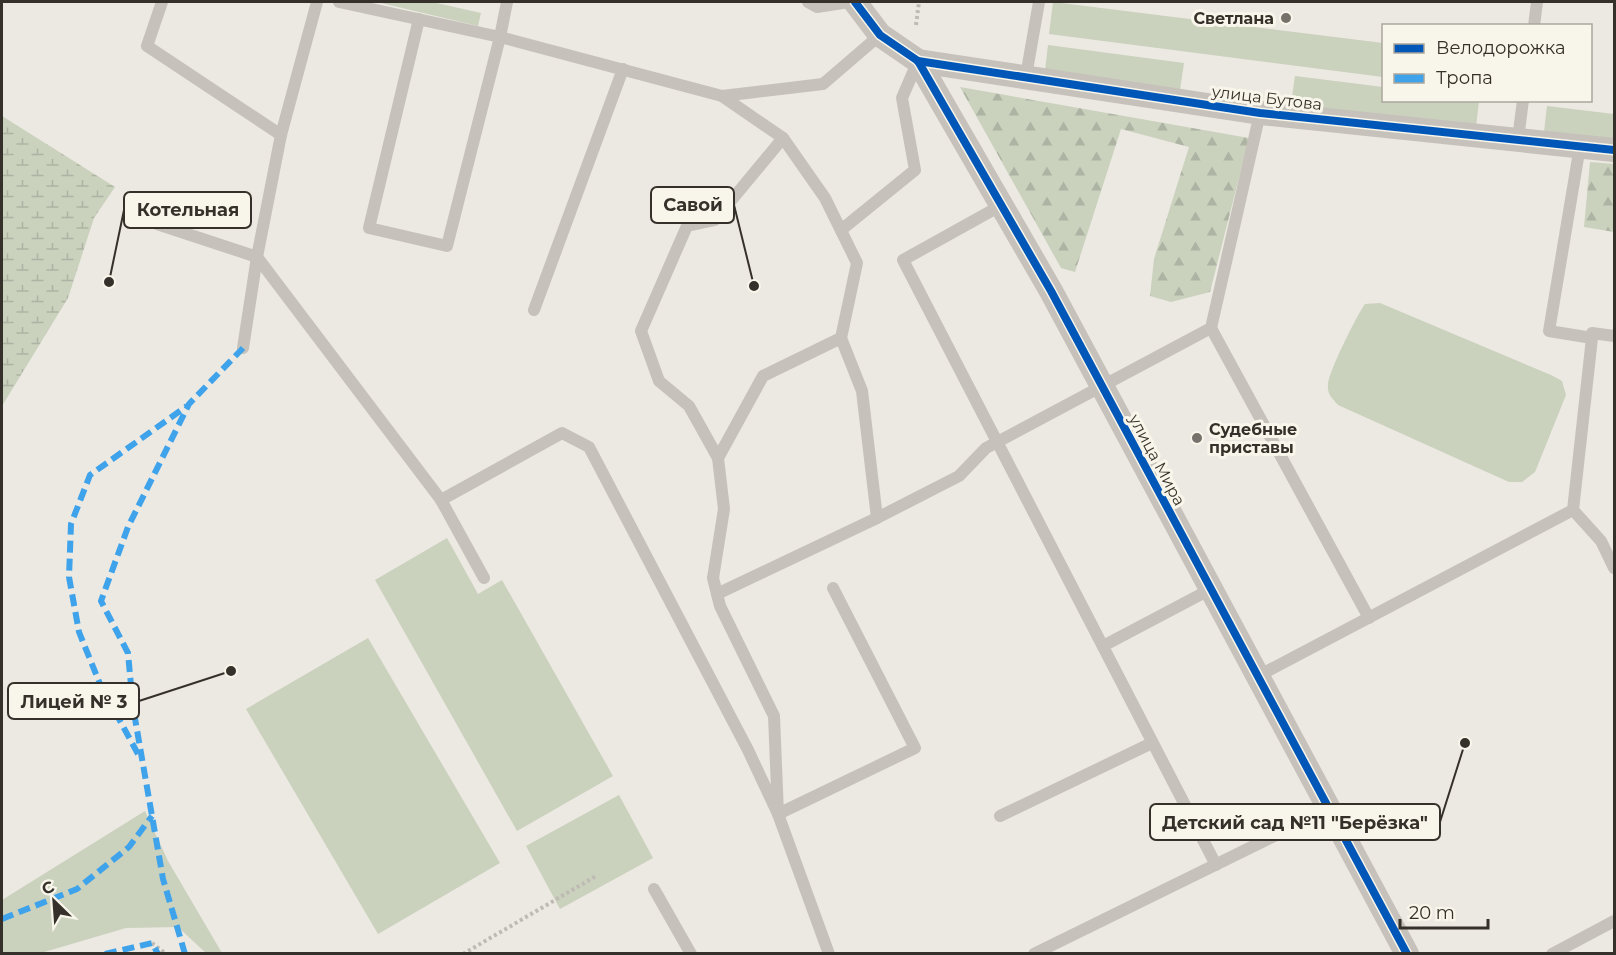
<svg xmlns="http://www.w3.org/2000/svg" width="1616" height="955" viewBox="0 0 1616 955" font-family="Montserrat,sans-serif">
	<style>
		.grass { fill: #cad1bd }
		.forest { fill: url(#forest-firs) }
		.wetland { fill: url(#wetland-marsh) }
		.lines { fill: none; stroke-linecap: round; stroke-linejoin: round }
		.path { stroke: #bebab4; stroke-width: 4; stroke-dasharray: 3 3; stroke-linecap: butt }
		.lane { stroke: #c6c2bb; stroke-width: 12 }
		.street { stroke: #c6c2bb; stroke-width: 24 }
		.quiet { stroke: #3fa3eb; stroke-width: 6; stroke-dasharray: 12 6; stroke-linecap: butt }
		.cycleway-casing { stroke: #f8f5ea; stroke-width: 11 }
		.cycleway { stroke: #0057b8; stroke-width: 8 }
		.poi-dot { fill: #76716a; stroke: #f8f5ea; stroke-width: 2 }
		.labels { text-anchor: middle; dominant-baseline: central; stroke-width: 6; stroke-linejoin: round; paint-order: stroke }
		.poi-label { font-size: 16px; font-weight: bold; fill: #36302a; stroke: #f8f5ea; text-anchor: end }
		.street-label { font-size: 16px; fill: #36302a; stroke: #f8f5ea }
		.leader { fill: none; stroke: #36302a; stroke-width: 2 }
		.callout-dot { fill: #36302a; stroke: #f8f5ea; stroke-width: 2 }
		.callout { fill: #f8f5ea; stroke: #36302a; stroke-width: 2 }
		.callout-label { font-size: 18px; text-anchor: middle; font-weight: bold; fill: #36302a }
	</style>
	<defs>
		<pattern id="forest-firs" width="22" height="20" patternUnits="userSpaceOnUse" patternTransform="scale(1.5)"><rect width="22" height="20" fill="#cad1bd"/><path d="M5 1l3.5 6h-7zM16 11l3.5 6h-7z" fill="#aeb4a3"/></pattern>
		<pattern id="wetland-marsh" width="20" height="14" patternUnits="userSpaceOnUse" patternTransform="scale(1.5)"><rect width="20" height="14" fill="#cad1bd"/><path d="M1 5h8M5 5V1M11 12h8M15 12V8" fill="none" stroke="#aeb4a3"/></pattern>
	</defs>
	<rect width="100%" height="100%" fill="#ece9e2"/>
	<g class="grass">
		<path d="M377,2H432L481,13L478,26Z"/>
		<path d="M1053,2L1383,43V77L1049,34Z"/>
		<path d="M1048,45L1184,63L1180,90L1045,71Z"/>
		<path d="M1295,76L1383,87L1384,100L1479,101L1476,127L1291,104Z"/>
		<path d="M1547,106L1614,114V141L1544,132Z"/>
		<path d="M1380,303L1551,375L1562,381L1566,395L1535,472L1522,482H1509L1338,405C1332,398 1327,394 1328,385C1328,373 1357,315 1365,304Z"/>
		<path d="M447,538L478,594L502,580L613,776L517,831L375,580Z"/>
		<path d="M368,638L500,863L378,934L246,709Z"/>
		<path d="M619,795L653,858L560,909L526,846Z"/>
		<path d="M145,811L168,861L222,953H206L178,927L126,928L41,953H2V900Z"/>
	</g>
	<g class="forest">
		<path d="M960,87L1249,138L1210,292L1171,302L1150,296L1154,259L1189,147L1121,129L1075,272L1061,268Z"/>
		<path d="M1590,162L1614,164V232L1584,227Z"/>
	</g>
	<path class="wetland" d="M2,116L115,187L94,218L68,298L2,406Z"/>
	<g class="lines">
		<g class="path">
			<path d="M916,25L919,2"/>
			<path d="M152,943L166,954"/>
			<path d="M463,954L596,876"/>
		</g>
		<g class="lane">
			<path d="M162,2L147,46L281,135"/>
			<path d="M339,2L500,37L722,96L783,138L825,198L857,263L841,338L763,376L718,458"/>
			<path d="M808,2L817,7L849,2"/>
			<path d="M419,19L369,228L447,246L500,37L507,2"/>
			<path d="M1534,26L1537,2"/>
			<path d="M1026,76L1039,2"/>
			<path d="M722,96L823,84L880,35"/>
			<path d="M783,138L715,220L687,226L641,331L659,381L689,406L718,458L724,509L713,578L720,606L774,716L778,814L915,748L833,588"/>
			<path d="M1518,139L1523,100"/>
			<path d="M1580,146L1549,331L1592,338L1573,510L1601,541L1614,568"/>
			<path d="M1002,205L903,260L1216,865"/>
			<path d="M157,224L257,257L441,500L484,578"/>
			<path d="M841,230L915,170L902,98L918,61"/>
			<path d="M534,310L623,69"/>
			<path d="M1211,328L1369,618"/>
			<path d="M841,338L862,391L877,518"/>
			<path d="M1592,338V333L1614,336"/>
			<path d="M243,348L257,257L281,135L317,2"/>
			<path d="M441,500L562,433L589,447L748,750L778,814L829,954"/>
			<path d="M717,594L877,518L959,476L986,448L1211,328L1260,113"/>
			<path d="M1103,646L1211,589"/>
			<path d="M1258,676L1573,510"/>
			<path d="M1000,816L1152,743"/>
			<path d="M654,889L691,954"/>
			<path d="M1034,954L1329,809"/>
			<path d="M1552,954L1614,921"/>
		</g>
		<g class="street">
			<path d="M855,2L880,35L918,61L948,113L1051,291L1407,954"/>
			<path d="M918,61L1260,113L1614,150"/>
		</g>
		<g class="quiet">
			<path d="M138,754L100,684L79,632L69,577L71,524L90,475L187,406"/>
			<path d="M2,919L77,889L129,847L152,816"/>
			<path d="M105,954L152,943L158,954"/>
			<path d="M185,954L163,879L133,707L128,653L101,601L128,527L189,404L243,348"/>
		</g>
		<g class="cycleway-casing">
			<g id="cycleway">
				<path d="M855,2L880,35L918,61L948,113L1051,291L1407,954"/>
				<path d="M918,61L1260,113L1614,150"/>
			</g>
		</g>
		<use href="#cycleway" class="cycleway"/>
	</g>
	<g class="poi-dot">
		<circle cx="1286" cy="18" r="6"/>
		<circle cx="1197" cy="438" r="6"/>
	</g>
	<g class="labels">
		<g class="poi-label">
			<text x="1274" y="18">Светлана</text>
			<text x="1209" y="429" text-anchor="start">Судебные<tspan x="1209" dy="18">приставы</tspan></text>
		</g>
		<g class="street-label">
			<text transform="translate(1267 98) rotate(7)">улица Бутова</text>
			<text transform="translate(1157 460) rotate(62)">улица Мира</text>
		</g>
	</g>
	<path class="leader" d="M754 286L734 205M109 282L124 210M231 671L139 701M1465 743L1440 822"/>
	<g class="callout-dot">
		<circle cx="754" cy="286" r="6"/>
		<circle cx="109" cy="282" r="6"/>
		<circle cx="231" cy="671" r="6"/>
		<circle cx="1465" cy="743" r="6"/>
	</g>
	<g class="callout">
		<rect x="651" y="187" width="83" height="36" rx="6"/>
		<rect x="124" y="192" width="127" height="36" rx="6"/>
		<rect x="8" y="683" width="131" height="36" rx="6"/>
		<rect x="1150" y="804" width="290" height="36" rx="6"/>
	</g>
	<g class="callout-label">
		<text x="693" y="211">Савой</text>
		<text x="188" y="216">Котельная</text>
		<text x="74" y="708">Лицей № 3</text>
		<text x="1295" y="829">Детский сад №11 "Берёзка"</text>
	</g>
	<rect width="1616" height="955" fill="none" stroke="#36302a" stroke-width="6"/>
	<rect x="1382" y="24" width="210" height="78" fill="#f8f5ea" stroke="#aaa69d" stroke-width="1.5"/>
	<rect x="1394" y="44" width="30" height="9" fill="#0057b8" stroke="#aaa69d" stroke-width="1.5"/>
	<text x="1436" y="54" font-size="18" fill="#36302a">Велодорожка</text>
	<rect x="1394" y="74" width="30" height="9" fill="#3fa3eb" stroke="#aaa69d" stroke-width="1.5"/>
	<text x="1436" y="84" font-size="18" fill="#36302a">Тропа</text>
	<g transform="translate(54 901) rotate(335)" stroke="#f8f5ea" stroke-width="4.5" paint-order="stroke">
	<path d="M0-4.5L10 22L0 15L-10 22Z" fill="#36302a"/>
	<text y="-9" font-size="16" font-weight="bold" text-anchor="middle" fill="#36302a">С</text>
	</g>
	<path d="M1400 919v9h88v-9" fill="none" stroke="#36302a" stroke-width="3"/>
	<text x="1409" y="919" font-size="18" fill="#36302a" stroke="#f8f5ea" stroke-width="4.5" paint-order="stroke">20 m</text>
</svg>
